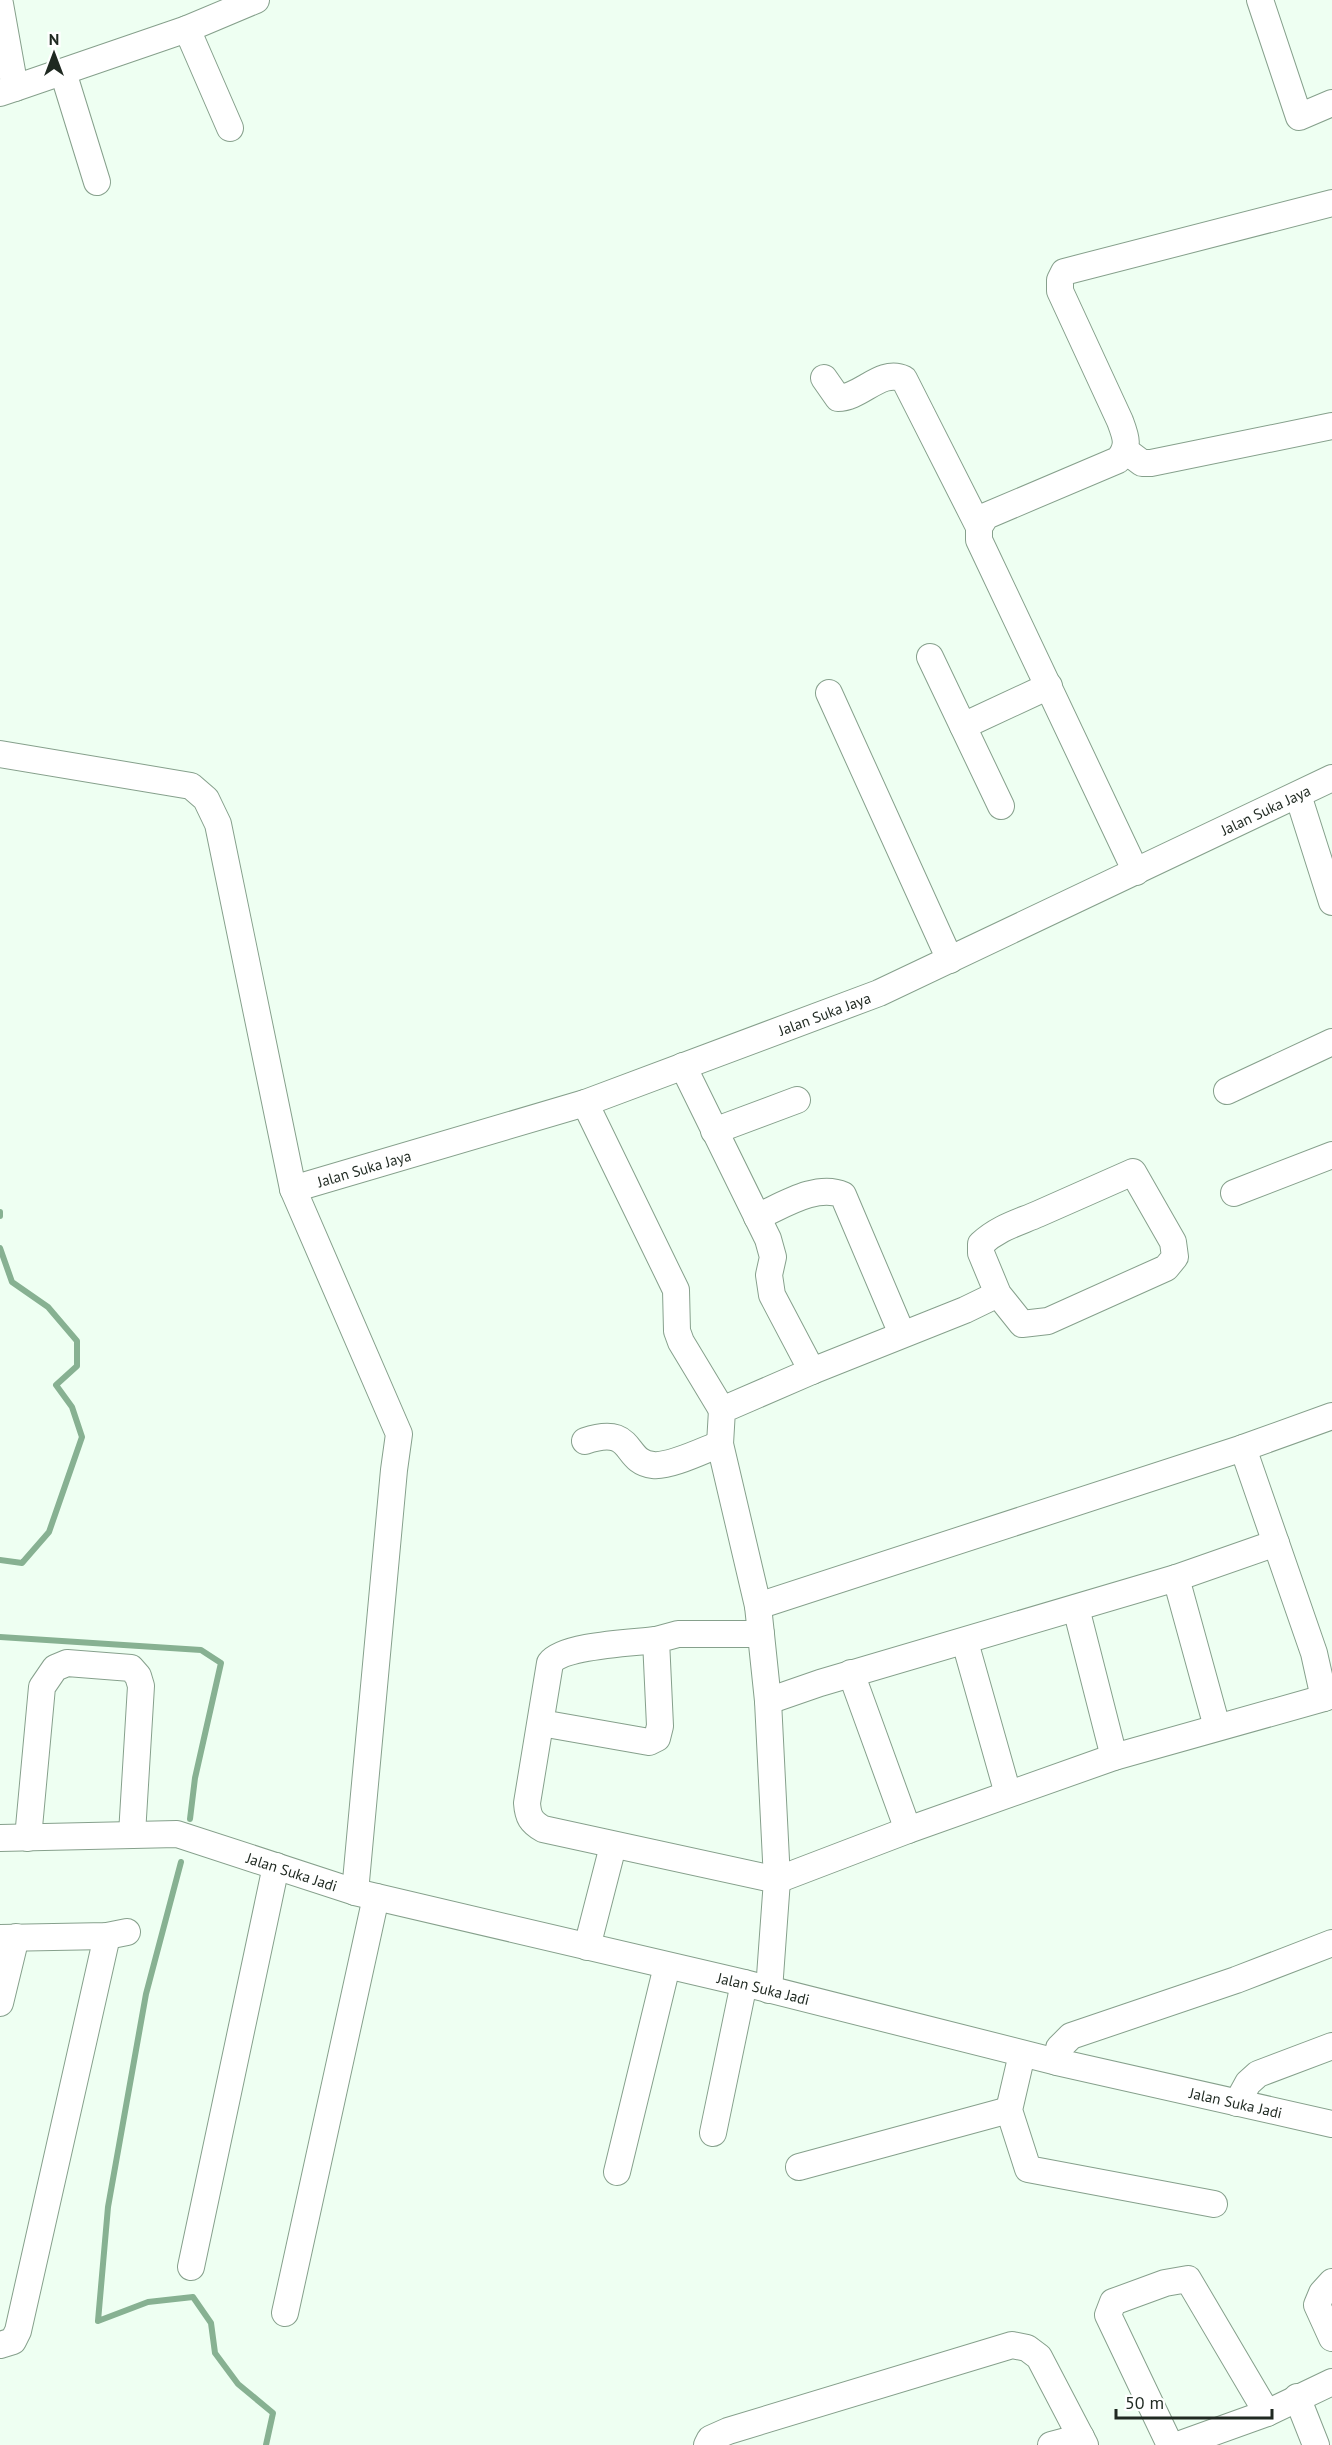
<svg xmlns="http://www.w3.org/2000/svg" width="1332" height="2445" viewBox="0 0 1332 2445" font-family="'PT Sans',sans-serif">
	<style>
		.lines { fill: none; stroke-linecap: round; stroke-linejoin: round }
		.stream { stroke: #87b192; stroke-width: 6 }
		.minor-casing { stroke: #86a08c; stroke-width: 28 }
		.minor { stroke: #fff; stroke-width: 26 }
		.labels { text-anchor: middle; dominant-baseline: central; stroke-width: 4.5; stroke-linejoin: round; paint-order: stroke }
		.street-label { font-size: 15px; fill: #1f2921; stroke: #fff }
	</style>
	<rect width="100%" height="100%" fill="#eefff2"/>
	<g class="lines">
		<g class="stream">
			<path d="M0,1212V1216"/>
			<path d="M0,1248L12,1282L48,1307L77,1341V1366L56,1385L72,1407L82,1437L49,1532L22,1563L0,1560"/>
			<path d="M0,1637L201,1650L221,1663L195,1778L190,1819"/>
			<path d="M181,1862L146,1994L108,2207L98,2321L148,2302L193,2297L211,2323L215,2353L238,2384L273,2413L266,2445"/>
		</g>
		<g class="minor-casing">
			<g id="minor">
				<path d="M1260,0L1299,117L1332,103"/>
				<path d="M0,4L15,88L0,93"/>
				<path d="M187,29L256,0"/>
				<path d="M63,72L97,182"/>
				<path d="M15,88L187,29L230,128"/>
				<path d="M824,378L838,398C861,398 881,368 904,379L979,527"/>
				<path d="M1126,451L1142,463H1151L1332,426"/>
				<path d="M930,657L1001,806"/>
				<path d="M829,693L950,960"/>
				<path d="M963,726L1049,686"/>
				<path d="M0,754L191,786L206,799L218,824L293,1189L399,1434L394,1470L355,1892"/>
				<path d="M1298,795L1332,902"/>
				<path d="M1136,872L979,540V527L986,516L1118,460C1130,446 1126,437 1120,421L1060,291V280L1064,272L1332,203"/>
				<path d="M683,1066L768,1239L773,1257L769,1275L772,1295L812,1371"/>
				<path d="M1227,1091L1332,1042"/>
				<path d="M585,1103L676,1290L677,1331L681,1342L722,1410"/>
				<path d="M714,1131L797,1100"/>
				<path id="s1" d="M293,1189L585,1103L879,993L1332,778"/>
				<path d="M1234,1193L1332,1155"/>
				<path d="M757,1217C782,1206 817,1183 843,1195L902,1334"/>
				<path d="M585,1441C636,1424 622,1462 653,1465C670,1467 704,1450 720,1444"/>
				<path d="M1243,1448L1314,1653L1324,1698L1332,1695"/>
				<path d="M1176,1578L1217,1727"/>
				<path d="M758,1606L1243,1448L1332,1416"/>
				<path d="M1076,1608L1114,1757"/>
				<path d="M656,1640C632,1643 563,1645 550,1663L527,1803C528,1817 531,1822 543,1829L777,1880L908,1830L1114,1757L1324,1698"/>
				<path d="M965,1642L1008,1794"/>
				<path d="M851,1673L908,1830"/>
				<path d="M768,1701L820,1683L1176,1578L1276,1543"/>
				<path d="M541,1723L649,1742L657,1738L660,1726L656,1640L678,1634H761"/>
				<path id="s2" d="M0,1838L177,1834L355,1892L744,1983L1057,2062L1332,2124"/>
				<path d="M28,1838L42,1687L55,1668L67,1663L131,1668L138,1676L141,1686L132,1834"/>
				<path d="M0,1938L107,1936L127,1932"/>
				<path d="M587,1947L613,1846"/>
				<path d="M769,1990L777,1880L768,1701L758,1606L720,1444L722,1410L812,1371L965,1310L998,1294L981,1253V1244C998,1228 1017,1223 1038,1214C1070,1200 1101,1186 1133,1172L1173,1242L1175,1257L1166,1268L1048,1321L1022,1324L998,1294"/>
				<path d="M0,2003L16,1937"/>
				<path d="M1022,2054L1009,2110L1028,2169L1214,2204"/>
				<path d="M1057,2062L1059,2048L1071,2036L1236,1980L1332,1943"/>
				<path d="M1237,2103L1248,2083L1258,2074L1332,2046"/>
				<path d="M713,2133L744,1983"/>
				<path d="M799,2167L1009,2110"/>
				<path d="M617,2172L667,1966"/>
				<path d="M191,2267L276,1866"/>
				<path d="M1332,2282L1322,2293L1317,2305L1332,2338"/>
				<path d="M285,2313L376,1897"/>
				<path d="M0,2345L13,2341L18,2331L107,1936"/>
				<path d="M1297,2397L1316,2445"/>
				<path d="M707,2445L710,2439L728,2431L1012,2345L1027,2348L1039,2357L1085,2445"/>
				<path d="M1051,2445L1081,2437"/>
				<path d="M1170,2445L1108,2315L1113,2302L1165,2283L1188,2279L1267,2413"/>
				<path d="M1178,2445L1267,2413L1332,2382"/>
			</g>
		</g>
		<use href="#minor" class="minor"/>
	</g>
	<g class="labels">
		<g class="street-label">
			<text stroke="none"><textPath href="#s1" startOffset="1046">Jalan Suka Jaya</textPath></text>
			<text stroke="none"><textPath href="#s1" startOffset="560">Jalan Suka Jaya</textPath></text>
			<text stroke="none"><textPath href="#s1" startOffset="74">Jalan Suka Jaya</textPath></text>
			<text stroke="none"><textPath href="#s2" startOffset="298">Jalan Suka Jadi</textPath></text>
			<text stroke="none"><textPath href="#s2" startOffset="784">Jalan Suka Jadi</textPath></text>
			<text stroke="none"><textPath href="#s2" startOffset="1270">Jalan Suka Jadi</textPath></text>
		</g>
	</g>
	<g transform="translate(54 54)" stroke="#ffffff" stroke-width="4.5" paint-order="stroke">
	<path d="M0-4.5L10 22L0 15L-10 22Z" fill="#1f2921"/>
	<text y="-9" font-size="16" font-weight="bold" text-anchor="middle" fill="#1f2921">N</text>
	</g>
	<path d="M1116 2409v9h156v-9" fill="none" stroke="#1f2921" stroke-width="3"/>
	<text x="1125" y="2409" font-size="18" fill="#1f2921" stroke="#ffffff" stroke-width="4.5" paint-order="stroke">50 m</text>
</svg>
